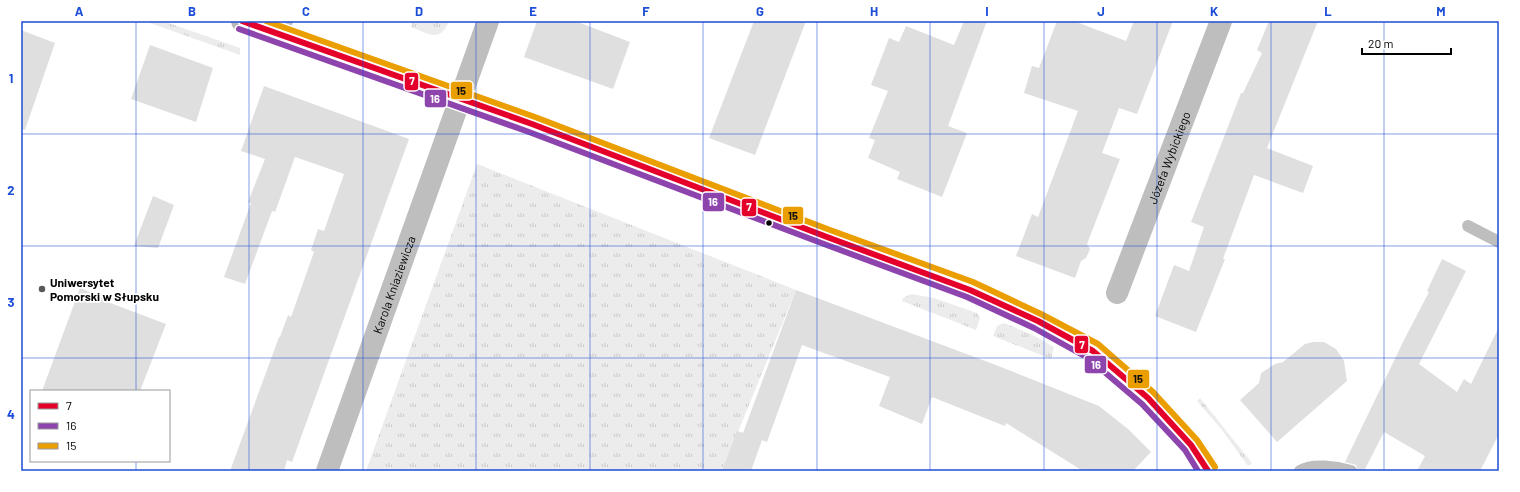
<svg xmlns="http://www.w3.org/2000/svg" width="1520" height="492" viewBox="0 0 1520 492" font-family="Barlow,sans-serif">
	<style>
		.grass { fill: url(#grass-tufts) }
		.building { fill: #dfdfdf }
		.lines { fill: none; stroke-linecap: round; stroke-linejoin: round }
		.service { stroke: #bebebe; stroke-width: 12 }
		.minor { stroke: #bebebe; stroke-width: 22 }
		.secondary { stroke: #b8b8b8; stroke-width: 22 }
		.bus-1-casing { stroke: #fff; stroke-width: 9 }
		.bus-2-casing { stroke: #fff; stroke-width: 9 }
		.bus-3-casing { stroke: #fff; stroke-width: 9 }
		.bus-1 { stroke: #e4002b; stroke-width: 6 }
		.bus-2 { stroke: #8e44ad; stroke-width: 6 }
		.bus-3 { stroke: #eb9e00; stroke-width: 6 }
		.grid { fill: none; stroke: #1d4ed8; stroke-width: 1; stroke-opacity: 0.55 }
		.bus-dot { fill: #000; stroke: #fff; stroke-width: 1.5 }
		.poi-dot { fill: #595959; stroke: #fff; stroke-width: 1.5 }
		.labels { text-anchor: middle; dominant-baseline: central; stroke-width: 3.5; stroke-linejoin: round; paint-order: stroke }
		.street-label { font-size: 12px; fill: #000; stroke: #fff }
		.poi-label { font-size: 12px; font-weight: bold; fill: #000; stroke: #fff; text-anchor: start }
		.line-badge { stroke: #fff; stroke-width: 1.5 }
		.badge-label { font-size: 11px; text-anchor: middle; font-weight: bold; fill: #fff }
		.pale-badge-label { font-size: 11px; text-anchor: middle; font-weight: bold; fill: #111 }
		.neatline { fill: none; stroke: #1d4ed8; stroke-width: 1.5 }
		.grid-label { font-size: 13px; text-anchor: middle; font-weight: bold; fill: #1d4ed8 }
	</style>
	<defs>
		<pattern id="grass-tufts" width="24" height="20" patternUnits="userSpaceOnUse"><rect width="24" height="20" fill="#ececec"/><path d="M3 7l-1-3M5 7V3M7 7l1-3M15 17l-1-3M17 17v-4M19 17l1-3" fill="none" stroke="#c9c9c9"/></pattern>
	</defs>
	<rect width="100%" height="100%" fill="#fff"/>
	<g class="grass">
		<path d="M152,21H163L240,48V55L150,23Z"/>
		<path d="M413,21H449C441,43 428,34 411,27Z"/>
		<path d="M477,164L796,290L722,471H366Z"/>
		<path d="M911,294L934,298L977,313L980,318L976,330L902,301L903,298Z"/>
		<path d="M1004,323L1031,334L1054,347L1051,359L993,336L997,326Z"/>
		<path d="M1200,398L1252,463L1248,466L1222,430L1197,401Z"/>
	</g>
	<g class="building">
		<path d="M537,21H575L630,42L613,89L524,57Z"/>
		<path d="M754,21H806L755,155L709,138Z"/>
		<path d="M964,21H987L948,126L967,133L942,197L897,179L900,172L868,158L875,140L869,138L888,91L871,85L889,38L899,42L906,26L954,45Z"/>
		<path d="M1057,21H1074L1126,41L1134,21H1173L1137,114L1119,108L1102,153L1120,159L1087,244L1090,249L1086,258L1081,261L1075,278L1016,256L1032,214L1038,217L1078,111L1024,93L1032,66L1039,68Z"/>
		<path d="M1269,21H1318L1267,148L1313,166L1303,193L1254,175L1223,259H1225L1196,332L1155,316L1174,265L1189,271L1204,227L1191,222L1241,93H1243L1262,53L1257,50Z"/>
		<path d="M21,30L55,43L25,130L21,129Z"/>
		<path d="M150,45L213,68L196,122L131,99Z"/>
		<path d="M264,86L409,139L292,462L287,460L284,471H230L279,337H280L288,315L291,317L314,252L311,250L318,229L324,231L344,174L295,157L275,212L272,211L245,284L224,277L251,203L248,202L265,159L241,151Z"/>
		<path d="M153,196L174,205L158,248L134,246Z"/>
		<path d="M1442,259L1466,271L1419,364L1457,392L1464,379L1471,384L1499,327V434L1480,471H1417L1425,456L1384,432L1364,471H1358L1356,465L1345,462L1405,338L1429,292L1427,291Z"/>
		<path d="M80,288L106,298L105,301L166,324L140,391H42Z"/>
		<path d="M796,290L1001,367L1099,406L1128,429L1151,452L1133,471H1083L1006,423L1005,426L932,397L922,424L879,406L890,377L802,345L767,442L762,440L751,471H722L737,431L747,434L743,433Z"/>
		<path d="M1313,342H1324L1336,349L1344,361L1347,381L1277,442L1240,400L1259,383L1261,373L1275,364L1283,362L1305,344Z"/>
	</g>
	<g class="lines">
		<g class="service">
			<path d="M283,35L287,21"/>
			<path d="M1468,226L1499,242"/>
			<path d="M1300,471C1312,463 1337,467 1351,471"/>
		</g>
		<g class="minor">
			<path id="s1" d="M1117,293L1221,21"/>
			<path id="s2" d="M327,471L488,21"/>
		</g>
		<path class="secondary" d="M242,21L532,124L682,181L827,237L970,290L1038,321L1093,351L1148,398L1191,445L1208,471"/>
		<g class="bus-1-casing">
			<path id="bus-1" d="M242,21L532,124L827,237L970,290L1038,321L1093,351L1148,398L1191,445L1208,471"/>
		</g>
		<g class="bus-2-casing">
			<path id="bus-2" d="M239,29L529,132L824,244L967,297L1034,328L1088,358L1142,404L1185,450L1198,471"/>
		</g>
		<g class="bus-3-casing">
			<path id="bus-3" d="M266,21L535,117L830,230L973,282L1041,314L1098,344L1153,392L1197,440L1215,467"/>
		</g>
		<use href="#bus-1" class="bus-1"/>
		<use href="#bus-2" class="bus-2"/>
		<use href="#bus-3" class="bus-3"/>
	</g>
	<path class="grid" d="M136,21V391M249,21V471M363,21V471M476,21V471M590,21V471M703,21V471M817,21V471M930,21V471M1044,21V471M1157,21V471M1271,21V471M1384,21V471M21,134H1499M21,246H1499M21,358H1499M136,461V471"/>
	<circle class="bus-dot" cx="769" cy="223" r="3.5"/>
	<circle class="poi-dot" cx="42" cy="289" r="4"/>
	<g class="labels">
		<g class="street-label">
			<text stroke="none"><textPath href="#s1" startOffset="145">Józefa Wybickiego</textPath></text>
			<text stroke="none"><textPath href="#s2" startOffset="198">Karola Kniaziewicza</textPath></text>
		</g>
		<g class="poi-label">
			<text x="50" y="282">Uniwersytet<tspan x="50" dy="14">Pomorski w Słupsku</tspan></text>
		</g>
	</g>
	<g class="line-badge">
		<rect x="404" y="72" width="15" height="19" rx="4" fill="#e4002b"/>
		<rect x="450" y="81" width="23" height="19" rx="4" fill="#eb9e00"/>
		<rect x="424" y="89" width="23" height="19" rx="4" fill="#8e44ad"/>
		<rect x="702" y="192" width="23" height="20" rx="4" fill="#8e44ad"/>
		<rect x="741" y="198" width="16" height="19" rx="4" fill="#e4002b"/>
		<rect x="782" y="206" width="22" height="19" rx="4" fill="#eb9e00"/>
		<rect x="1074" y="335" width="15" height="19" rx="4" fill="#e4002b"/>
		<rect x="1084" y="355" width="23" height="19" rx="4" fill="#8e44ad"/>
		<rect x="1127" y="369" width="23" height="20" rx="4" fill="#eb9e00"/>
	</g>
	<g class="badge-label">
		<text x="412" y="85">7</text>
		<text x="435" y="103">16</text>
		<text x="713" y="206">16</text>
		<text x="749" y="211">7</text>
		<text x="1082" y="349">7</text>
		<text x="1096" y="369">16</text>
	</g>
	<g class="pale-badge-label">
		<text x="461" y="95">15</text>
		<text x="793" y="220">15</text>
		<text x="1138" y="383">15</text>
	</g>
	<rect width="1520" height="492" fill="none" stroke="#ffffff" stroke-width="44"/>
	<rect x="30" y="390" width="140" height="72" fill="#ffffff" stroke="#999999"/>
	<rect x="38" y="403" width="20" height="6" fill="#e4002b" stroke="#999999"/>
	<text x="66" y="410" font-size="12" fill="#000000">7</text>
	<rect x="38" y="423" width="20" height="6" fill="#8e44ad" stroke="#999999"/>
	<text x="66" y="430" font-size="12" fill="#000000">16</text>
	<rect x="38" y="443" width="20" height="6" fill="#eb9e00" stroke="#999999"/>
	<text x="66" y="450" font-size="12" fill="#000000">15</text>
	<path d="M1362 48v6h89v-6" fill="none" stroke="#000000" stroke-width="2"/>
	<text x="1368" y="48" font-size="12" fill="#000000" stroke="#ffffff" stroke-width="3" paint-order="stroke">20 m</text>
	<rect x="22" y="22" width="1476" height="448" class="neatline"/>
	<g class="grid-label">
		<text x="79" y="16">A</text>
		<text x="192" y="16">B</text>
		<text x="306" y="16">C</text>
		<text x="419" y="16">D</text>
		<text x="533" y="16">E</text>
		<text x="646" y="16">F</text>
		<text x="760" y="16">G</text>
		<text x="874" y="16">H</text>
		<text x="987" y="16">I</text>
		<text x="1101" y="16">J</text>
		<text x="1214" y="16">K</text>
		<text x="1328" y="16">L</text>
		<text x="1441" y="16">M</text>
		<text x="11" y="83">1</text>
		<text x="11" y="195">2</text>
		<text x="11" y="307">3</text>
		<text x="11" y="419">4</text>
	</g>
</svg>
